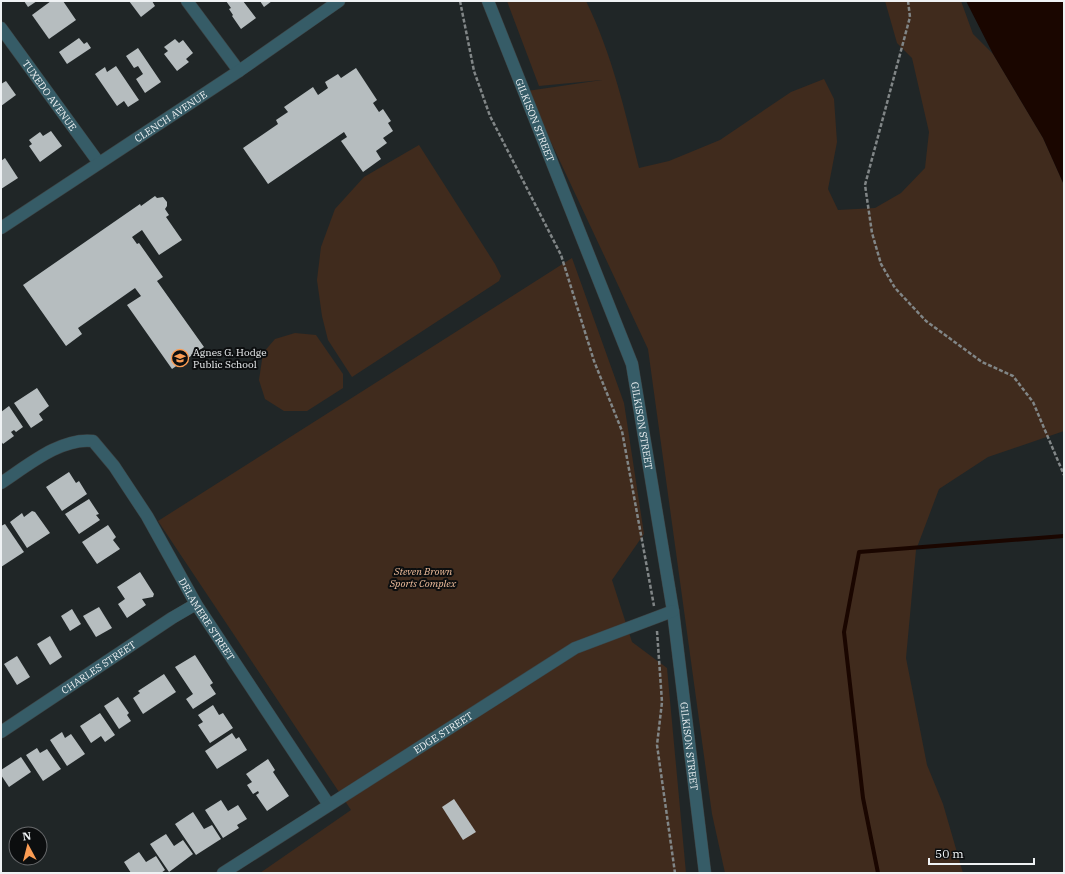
<svg xmlns="http://www.w3.org/2000/svg" width="1065" height="874" viewBox="0 0 1065 874" font-family="'IBM Plex Serif',serif">
	<style>
		.green { fill: #402b1d }
		.water { fill: #1a0600 }
		.lines { fill: none; stroke-linecap: round; stroke-linejoin: round }
		.stream { stroke: #1a0600; stroke-width: 4 }
		.building { fill: #b6bdbf }
		.street-casing { stroke: #3d4344; stroke-width: 13 }
		.path { stroke: #818687; stroke-width: 2.5; stroke-dasharray: 4 2; stroke-linecap: butt }
		.street { stroke: #365c67; stroke-width: 12 }
		.labels { text-anchor: middle; dominant-baseline: central; stroke-width: 4; stroke-linejoin: round; paint-order: stroke }
		.street-label { font-size: 10px; fill: #eff2f4; stroke: #0c0e0f }
		.poi-label { font-size: 10px; fill: #eff2f4; stroke: #0c0e0f; text-anchor: start }
		.park-label { font-size: 10px; font-style: italic; fill: #f1bf9d; stroke: #0c0e0f }
	</style>
	<rect width="100%" height="100%" fill="#202627"/>
	<g class="green">
		<path d="M507,1H586C612,54 625,111 639,168L669,161L720,140L791,92L824,79L834,99L837,142L828,189L838,210L875,208L901,193L925,168L929,132L912,58L897,43L885,1H961L973,34L993,54L1043,138L1064,185V431L988,457L939,489L916,550L906,658L927,765L943,804L963,873H725L712,814L648,349L527,91L602,80L539,86Z"/>
		<path d="M419,145L495,264L501,276L499,281L352,377L328,340L322,316L317,280L321,247L335,209L364,177Z"/>
		<path d="M572,258L624,403L644,534L612,580L632,642L667,668L686,873H260L351,810L158,521Z"/>
		<path d="M295,333L316,335L343,374V388L307,411H284L265,399L259,380L263,353L275,339Z"/>
	</g>
	<path class="water" d="M966,1H1064V185L1043,138L993,54Z"/>
	<g class="lines">
		<path class="stream" d="M878,873L863,798L844,632L859,552L1064,536"/>
	</g>
	<g class="building">
		<path d="M24,1H37L28,7Z"/>
		<path d="M51,1H63L76,20L49,39L32,15Z"/>
		<path d="M129,1H152L155,6L141,17Z"/>
		<path d="M226,1H243L256,18L241,29L232,16L233,15L229,9L231,8Z"/>
		<path d="M260,1H272L264,7Z"/>
		<path d="M79,38L84,44L87,42L91,48L67,64L59,52Z"/>
		<path d="M175,39L179,43L183,40L193,53L186,59L189,62L177,71L164,54L168,51L164,47Z"/>
		<path d="M138,48L161,82L145,93L136,79L143,74L138,66L134,68L126,56Z"/>
		<path d="M116,66L139,100L128,107L124,101L117,106L95,74L105,67L107,72Z"/>
		<path d="M356,68L377,100L373,103L379,112L383,109L391,121L388,123L393,131L383,138L387,143L376,151L381,159L363,172L341,141L347,137L344,132L268,184L243,148L278,124L276,120L288,112L284,107L313,87L318,95L328,88L325,82L338,74L341,78Z"/>
		<path d="M6,81L16,95L1,106V84Z"/>
		<path d="M51,131L62,146L40,162L29,146L32,144L29,140L40,132L43,136Z"/>
		<path d="M5,158L18,178L1,189V161Z"/>
		<path d="M155,196L157,198L163,197L167,202V206L165,209L169,215L166,217L182,240L159,255L142,230L132,237L137,244L139,243L163,277L157,281L204,347L172,369L127,305L141,296L135,288L78,328L82,334L66,346L23,285L140,204L141,206Z"/>
		<path d="M37,388L49,406L39,414L43,420L31,428L14,403Z"/>
		<path d="M9,406L23,427L16,432L14,430L11,432L14,436L3,444L1,441V412Z"/>
		<path d="M69,472L76,483L79,481L87,494L62,511L46,487Z"/>
		<path d="M89,499L99,514L96,515L100,520L79,534L65,514Z"/>
		<path d="M32,511L35,512L50,533L27,548L10,522L22,513L24,517Z"/>
		<path d="M5,524L24,552L1,567V526Z"/>
		<path d="M108,525L116,537L113,540L120,549L97,564L82,542Z"/>
		<path d="M140,572L154,594L153,597L142,599L146,605L127,618L118,604L125,599L117,587Z"/>
		<path d="M99,607L112,628L96,637L83,616Z"/>
		<path d="M72,609L81,624L70,631L61,616Z"/>
		<path d="M50,636L62,657L50,665L37,644Z"/>
		<path d="M195,655L213,683L210,685L216,694L193,709L186,699L193,694L175,667Z"/>
		<path d="M17,656L30,677L17,685L4,664Z"/>
		<path d="M164,674L176,692L143,714L133,698L140,693L138,691Z"/>
		<path d="M118,697L129,713L127,715L131,721L119,729L104,706Z"/>
		<path d="M213,705L219,715L223,713L233,728L210,743L198,725L203,722L198,715Z"/>
		<path d="M100,713L115,735L105,742L101,736L91,743L80,726Z"/>
		<path d="M62,732L65,738L71,734L85,754L67,766L50,740Z"/>
		<path d="M232,733L236,739L239,737L247,750L217,769L205,751Z"/>
		<path d="M37,748L40,753L47,749L61,769L43,781L26,755Z"/>
		<path d="M21,757L31,772L9,787L1,775V770Z"/>
		<path d="M268,759L275,770L273,772L289,796L267,811L256,795L259,793L258,791L253,794L247,785L252,782L246,774Z"/>
		<path d="M454,799L476,832L463,840L442,807Z"/>
		<path d="M221,800L228,811L238,805L247,819L237,825L239,828L223,838L205,810Z"/>
		<path d="M193,812L204,829L212,825L221,839L196,855L175,824Z"/>
		<path d="M166,834L174,846L183,840L193,854L169,872L150,844Z"/>
		<path d="M139,852L146,862L156,856L165,870L161,873H131L124,862Z"/>
	</g>
	<g class="lines">
		<g class="street-casing">
			<g id="street">
				<path d="M187,1L239,71"/>
				<path id="s1" d="M488,1L632,364L673,611L705,873"/>
				<path id="s2" d="M1,28L99,163"/>
				<path id="s3" d="M1,228L239,71L339,1"/>
				<path id="s4" d="M1,483C27,466 61,437 93,441L114,466L147,516L196,604L329,805"/>
				<path id="s5" d="M1,732L172,618L196,604"/>
				<path id="s6" d="M223,873L575,648L673,611"/>
			</g>
		</g>
		<g class="path">
			<path d="M460,1L474,71L490,116L561,255L594,361L622,431L654,606"/>
			<path d="M908,1L910,17L865,185L872,233L881,264L895,288L926,321L982,362L1013,376L1033,402L1064,475"/>
			<path d="M657,631L662,702L657,745L675,873"/>
		</g>
		<use href="#street" class="street"/>
	</g>
	<defs>
		<g id="school-ring" transform="scale(0.9)"><circle r="9.5" fill="#0c0e0f" stroke="#fc9d54" stroke-width="1.5"/><path d="M0-5L7-2L0 1L-7-2ZM-4 1L0 2.5L4 1V4Q0 6-4 4Z" fill="#fc9d54"/></g>
	</defs>
	<g fill-rule="evenodd">
		<use href="#school-ring" x="180" y="358"/>
	</g>
	<g class="labels">
		<g class="street-label">
			<text stroke="none"><textPath href="#s2" startOffset="83">TUXEDO AVENUE</textPath></text>
			<text stroke="none"><textPath href="#s3" startOffset="203">CLENCH AVENUE</textPath></text>
			<text stroke="none"><textPath href="#s1" startOffset="128">GILKISON STREET</textPath></text>
			<text stroke="none"><textPath href="#s1" startOffset="453">GILKISON STREET</textPath></text>
			<text stroke="none"><textPath href="#s4" startOffset="315">DELAMERE STREET</textPath></text>
			<text stroke="none"><textPath href="#s5" startOffset="117">CHARLES STREET</textPath></text>
			<text stroke="none"><textPath href="#s6" startOffset="261">EDGE STREET</textPath></text>
			<text stroke="none"><textPath href="#s1" startOffset="777">GILKISON STREET</textPath></text>
		</g>
		<g class="poi-label">
			<text x="193" y="352">Agnes G. Hodge<tspan x="193" dy="12">Public School</tspan></text>
		</g>
		<g class="park-label">
			<text x="423" y="571">Steven Brown<tspan x="423" dy="12">Sports Complex</tspan></text>
		</g>
	</g>
	<rect width="1065" height="874" fill="none" stroke="#eff2f4" stroke-width="4"/>
	<g transform="translate(28 846) rotate(353)"><circle r="19" fill="#0c0e0f" stroke="#67696b"/>
	<path d="M0-3L7 15L0 10L-7 15Z" fill="#fc9d54"/>
	<text y="-6" font-size="11" font-weight="bold" text-anchor="middle" fill="#eff2f4">N</text>
	</g>
	<path d="M929 858v6h105v-6" fill="none" stroke="#eff2f4" stroke-width="2"/>
	<text x="935" y="858" font-size="12" fill="#eff2f4" stroke="#0c0e0f" stroke-width="3" paint-order="stroke">50 m</text>
</svg>
